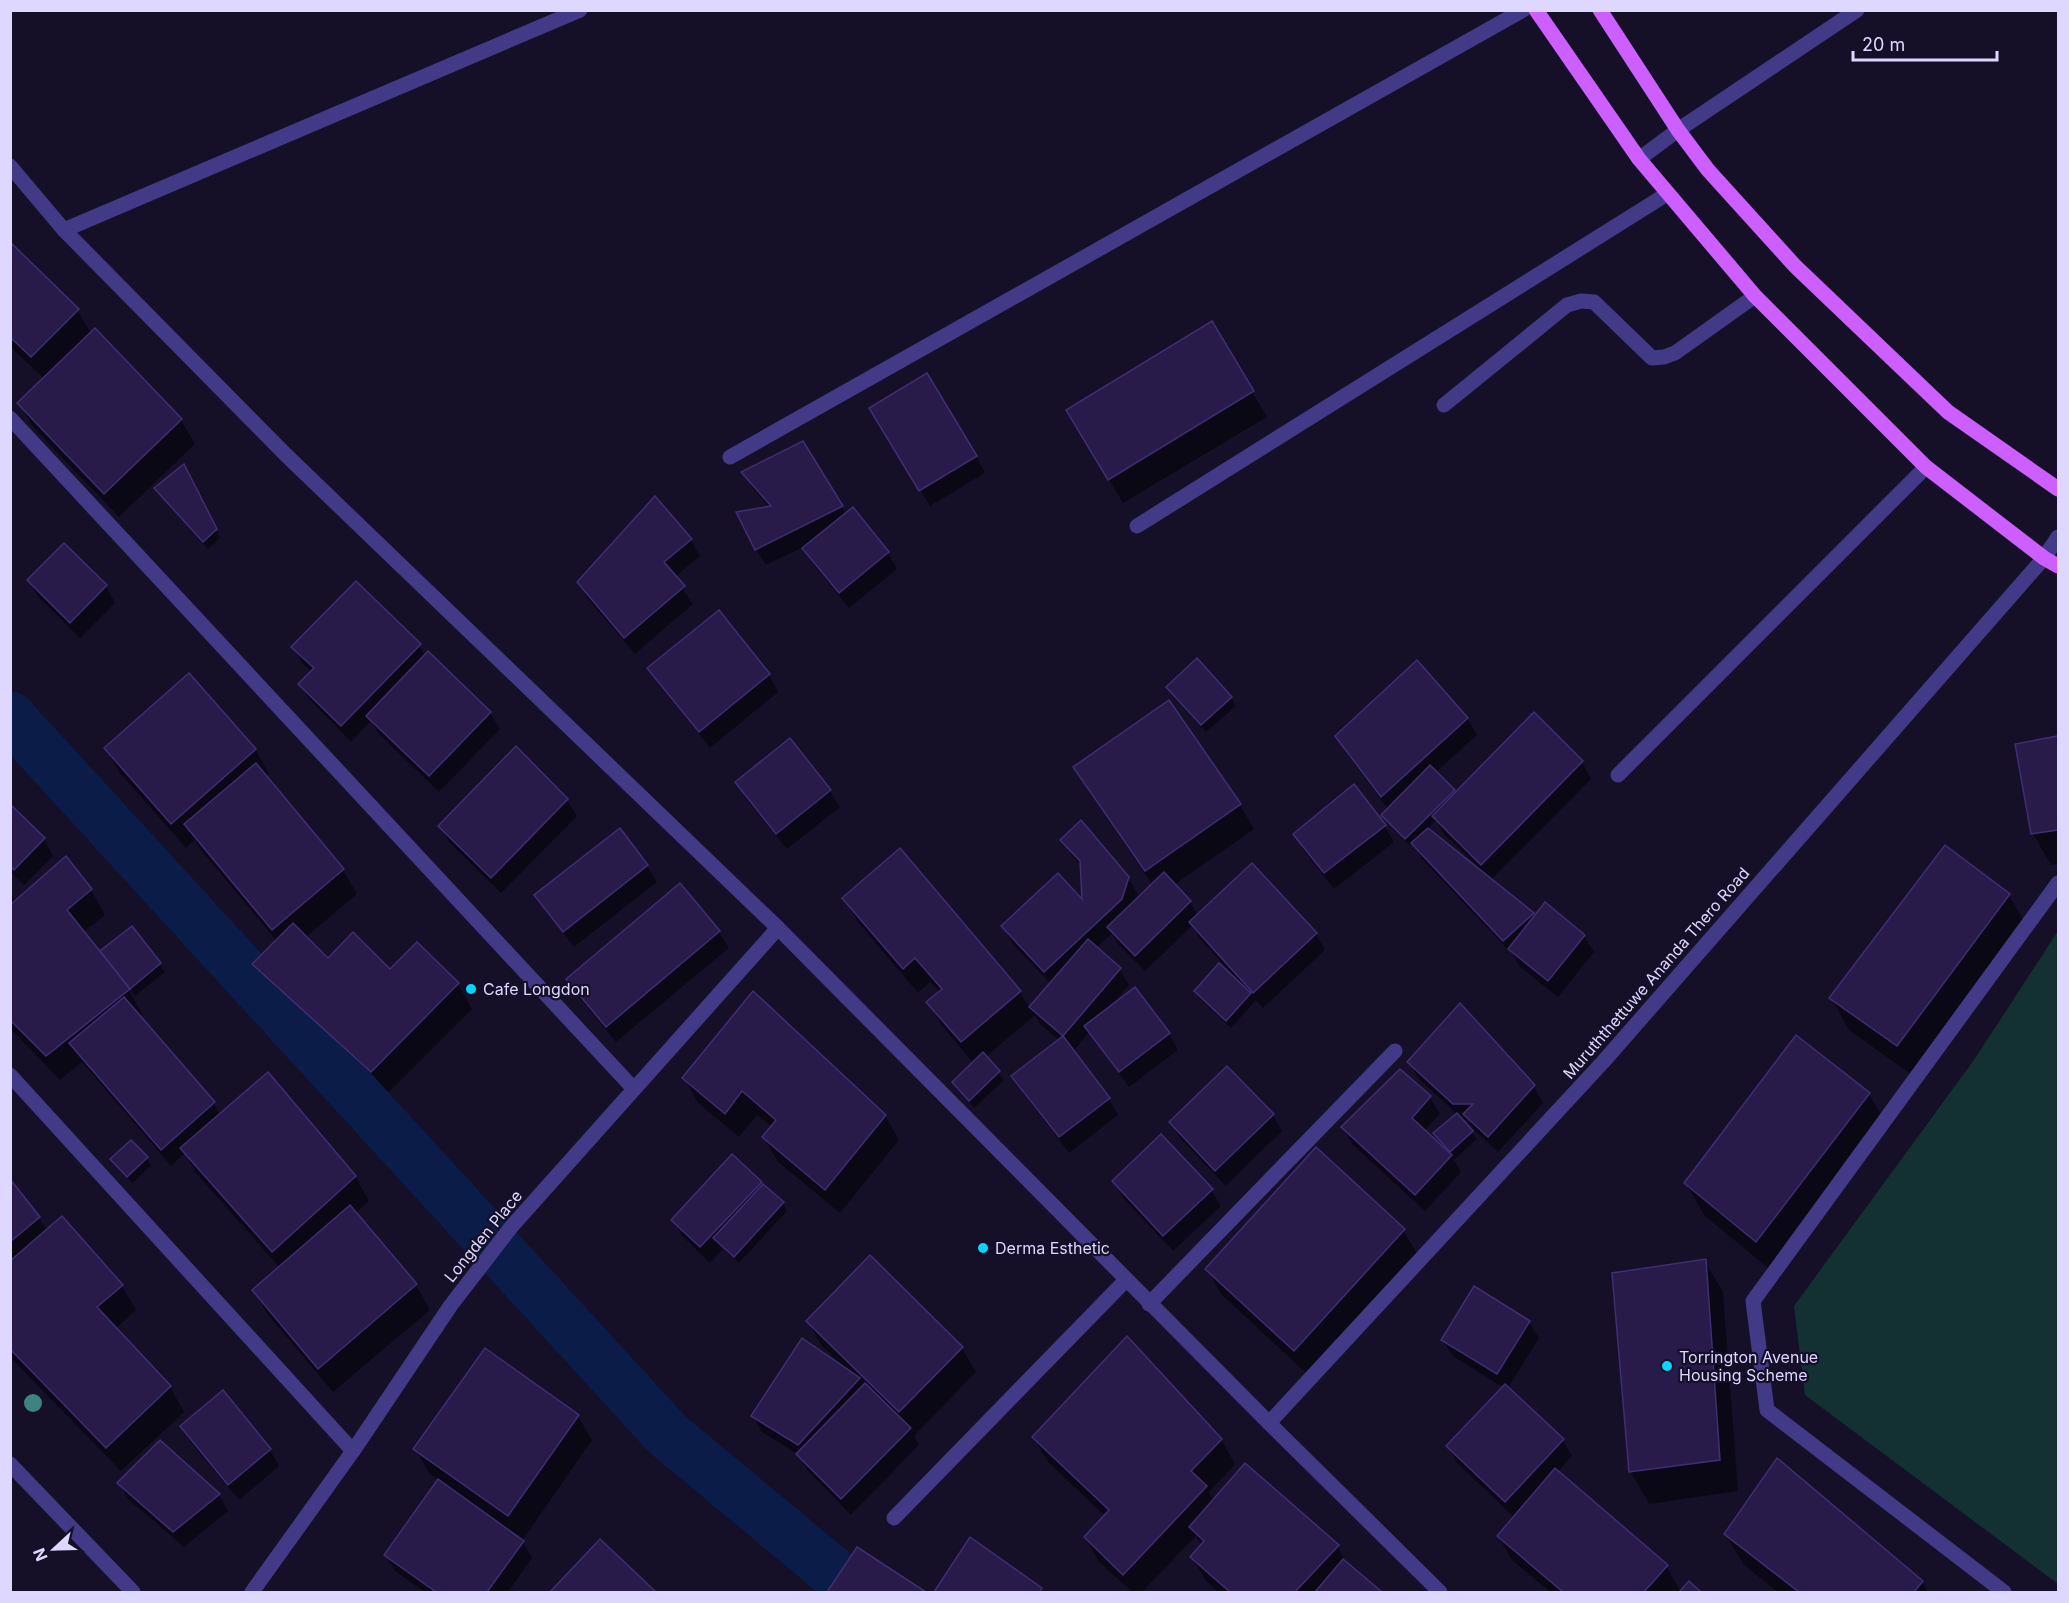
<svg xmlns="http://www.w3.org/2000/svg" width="2069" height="1603" viewBox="0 0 2069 1603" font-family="Inter,sans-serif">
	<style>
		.green { fill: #133132 }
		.shadow { fill: #0007; fill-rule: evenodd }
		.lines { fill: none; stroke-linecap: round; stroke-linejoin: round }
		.canal { stroke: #0a1c47; stroke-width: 51 }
		.building { fill: #281b49; stroke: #402d75; stroke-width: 1.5 }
		.minor { stroke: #423a87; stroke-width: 15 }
		.tertiary { stroke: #423a87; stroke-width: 15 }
		.primary { stroke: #cd5eff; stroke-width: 15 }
		.tree { fill: #3e8381 }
		.poi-dot { fill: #03d6ff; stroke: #151028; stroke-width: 2 }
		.labels { text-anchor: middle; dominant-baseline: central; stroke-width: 4.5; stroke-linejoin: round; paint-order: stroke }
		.street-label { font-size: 16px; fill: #ded7ff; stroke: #151028 }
		.poi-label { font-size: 16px; fill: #ded7ff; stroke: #151028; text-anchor: start }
	</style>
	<rect width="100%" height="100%" fill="#151028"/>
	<path class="green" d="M2058,931V1584L1805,1395L1794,1306L1974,1060Z"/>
	<g class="shadow">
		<path d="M10,244L77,310L91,333L181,420L195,444L119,517L33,427L19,403L44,379L10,346Z"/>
		<path d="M1212,323L1267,417L1123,503L1082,434Z"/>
		<path d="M880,425L976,456L985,473L930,506Z"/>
		<path d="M803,443L846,514L888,553L897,569L849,608L813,564L803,547L766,565L756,549L770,508L753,489L743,473Z"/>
		<path d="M188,473L220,538L208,549L161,496L156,488Z"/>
		<path d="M655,498L691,540L700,556L675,577L693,604L635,654L588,599L579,582Z"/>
		<path d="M64,545L106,586L115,603L80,638L38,597L29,580Z"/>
		<path d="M719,612L769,675L778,692L710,748L659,684L649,668Z"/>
		<path d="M419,645L425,656L490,713L500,729L439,792L378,733L371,721L351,742L310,700L300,684L312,672L303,664L293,647Z"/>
		<path d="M1197,660L1231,698L1236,706L1206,732L1172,695L1167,687Z"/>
		<path d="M1169,702L1240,805L1254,829L1174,885L1190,902L1198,916L1316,934L1325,950L1263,1008L1256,1000L1231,1028L1200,999L1195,991L1232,974L1200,939L1192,926L1145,971L1118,944L1112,934L1096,948L1119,969L1129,985L1112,1005L1135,989L1169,1034L1178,1050L1129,1087L1089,1032L1073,1052L1109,1099L1118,1115L1069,1153L1023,1093L1013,1076L1060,1041L1040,1024L1035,1015L986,1057L1004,1080L974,1108L954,1082L974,1064L942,1026L928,1002L940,992L930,982L918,993L858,922L844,898L1020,992L1030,1008L1051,984L1012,943L1003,926L1084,903L1082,867L1072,856L1062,840L1128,878L1138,895L1136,901L1153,885L1089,792L1075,767Z"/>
		<path d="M1467,718L1477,735L1435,773L1455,794L1582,762L1591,779L1491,880L1535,918L1584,936L1594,952L1558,997L1519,966L1514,956L1423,860L1413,843L1410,846L1387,823L1383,815L1388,809L1346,753L1337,737ZM1436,820L1443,833L1477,866L1475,868L1427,829Z"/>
		<path d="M2058,738V864L2051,865L2033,834L2017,745Z"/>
		<path d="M789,740L830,791L840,807L787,849L746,799L737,782Z"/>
		<path d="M106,749H255L269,774L266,777L343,870L357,894L306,937L328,960L458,984L472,1009L386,1095L268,989L254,964L277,941L200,849L195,840L186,848L120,773Z"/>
		<path d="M567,800L577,816L501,893L449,842L440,826Z"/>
		<path d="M10,806L44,839L53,856L24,885L10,871Z"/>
		<path d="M1384,825L1394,842L1334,889L1304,851L1295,834Z"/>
		<path d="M66,858L91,890L105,915L83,932L104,958L105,957L102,952L131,928L165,972L135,996L127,982L125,983L142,1014L139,1017L214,1103L220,1115L355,1176L369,1201L355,1214L416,1285L430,1310L333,1392L268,1315L254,1291L280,1268L196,1173L185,1153L171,1166L82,1062L60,1080L10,1028V893L16,902Z"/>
		<path d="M647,866L657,882L574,947L546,911L536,895Z"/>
		<path d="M2009,895L2027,927L1915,1077L1849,1030L1831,998Z"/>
		<path d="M719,932L729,948L616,1042L577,995L568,979Z"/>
		<path d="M1409,1063L1534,1086L1543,1103L1498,1152L1475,1131L1468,1120H1461L1477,1139L1454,1160L1461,1172L1425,1211L1352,1144L1343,1127L1400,1071L1430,1097L1440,1114L1424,1131L1443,1148L1435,1133L1457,1114L1419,1079Z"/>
		<path d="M684,1078L885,1115L899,1140L840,1213L778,1162L764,1138L772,1127L757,1115L739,1137L698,1103Z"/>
		<path d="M1869,1094L1887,1125L1774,1273L1704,1215L1686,1183Z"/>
		<path d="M1273,1115L1282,1131L1226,1186L1181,1139L1171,1123Z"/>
		<path d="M147,1158L151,1166L132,1183L112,1159Z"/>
		<path d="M10,1181L39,1218L47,1231L62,1218L122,1286L136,1310L115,1329L170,1387L184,1412L121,1471L10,1357Z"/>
		<path d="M1114,1181L1211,1190L1221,1206L1173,1251L1123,1198Z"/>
		<path d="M761,1183L783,1203L787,1211L739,1263L723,1249L710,1263L682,1236L673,1220Z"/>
		<path d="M1403,1230L1418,1255L1308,1375L1221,1294L1207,1269Z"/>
		<path d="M1705,1261L1723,1292L1738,1491L1649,1504L1631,1472L1614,1274Z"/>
		<path d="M808,1322L962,1348L976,1372L914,1436L919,1445L851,1515L808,1471L799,1455L762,1432L753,1416L841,1364L822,1346Z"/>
		<path d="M1529,1322L1539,1338L1508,1388L1563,1440L1572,1456L1558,1472L1666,1566L1681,1592L1689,1583L1699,1592H1550L1512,1560L1498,1536L1514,1517L1457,1463L1448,1447L1504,1388L1453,1356L1443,1340Z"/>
		<path d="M578,1416L592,1440L522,1541L532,1558L508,1592H425L395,1571L386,1555L439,1480L429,1473L415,1449Z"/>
		<path d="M182,1427L270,1450L279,1466L239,1500L191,1443Z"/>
		<path d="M1034,1438L1221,1439L1235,1464L1209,1492L1214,1501L1337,1546L1349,1567L1380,1592H1218L1206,1581L1192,1557L1202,1546L1196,1536L1142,1592H1132L1099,1562L1085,1537L1105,1516L1048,1462Z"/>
		<path d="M161,1442L219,1495L228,1511L184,1547L128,1499L119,1483Z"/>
		<path d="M1725,1534L1922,1582L1928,1592H1778L1744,1565Z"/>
		<path d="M970,1539L1041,1589L1043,1592H936Z"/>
		<path d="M600,1541L654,1592H552Z"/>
		<path d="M857,1549L924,1592H829Z"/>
	</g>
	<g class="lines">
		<path class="canal" d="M10,717L667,1434L857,1592"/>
	</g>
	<g class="building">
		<path d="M10,242L79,309L31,357L10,337Z"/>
		<path d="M1212,321L1254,391L1108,480L1066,410Z"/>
		<path d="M95,328L182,419L104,494L17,403Z"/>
		<path d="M927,373L977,456L919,491L869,408Z"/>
		<path d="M803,441L843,506L755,550L736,512L771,506L741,472Z"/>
		<path d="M184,464L217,529L203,542L154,488Z"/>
		<path d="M655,496L692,539L664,562L685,586L624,638L577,582Z"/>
		<path d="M853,507L889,552L839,593L802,548Z"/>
		<path d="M64,543L107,585L70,623L27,580Z"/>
		<path d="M356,581L421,644L341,726L298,684L314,668L291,647Z"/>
		<path d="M719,610L770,674L699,732L647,668Z"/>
		<path d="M428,651L491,712L429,776L366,716Z"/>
		<path d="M1197,658L1232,697L1201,725L1166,687Z"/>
		<path d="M1417,660L1468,718L1381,797L1335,736Z"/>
		<path d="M189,673L256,749L171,824L104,748Z"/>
		<path d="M1169,700L1241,804L1145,871L1073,767Z"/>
		<path d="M1534,712L1583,761L1481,865L1432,816Z"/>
		<path d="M2058,736V830L2031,834L2015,744Z"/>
		<path d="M790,738L831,790L776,834L735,782Z"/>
		<path d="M516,746L568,799L491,878L438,826Z"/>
		<path d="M256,763L344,869L272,930L184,824Z"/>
		<path d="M1430,765L1455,790L1405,839L1381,815Z"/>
		<path d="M1354,784L1386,825L1324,873L1293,834Z"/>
		<path d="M10,804L45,838L14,870L10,866Z"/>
		<path d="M1081,820L1129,877L1122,899L1044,972L1001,926L1058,873L1082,899L1080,861L1060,840Z"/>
		<path d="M620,828L648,865L563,932L534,895Z"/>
		<path d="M1428,828L1534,913L1503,941L1411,843Z"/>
		<path d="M1945,845L2010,894L1897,1046L1829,998Z"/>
		<path d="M900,848L1021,991L961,1042L926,1002L942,989L915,958L903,969L842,898Z"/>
		<path d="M66,856L92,889L67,910L130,989L46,1056L10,1020V905Z"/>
		<path d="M1252,863L1317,933L1253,993L1189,922Z"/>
		<path d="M1164,872L1191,901L1135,956L1107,927Z"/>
		<path d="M680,883L720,931L606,1027L566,979Z"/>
		<path d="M1545,902L1585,935L1548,981L1508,949Z"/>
		<path d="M293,923L328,958L353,932L390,969L417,942L459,983L371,1072L252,964Z"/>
		<path d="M132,926L161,963L130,989L100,951Z"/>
		<path d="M1088,939L1121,968L1063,1036L1029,1007Z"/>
		<path d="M1219,963L1251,993L1226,1021L1194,991Z"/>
		<path d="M1135,987L1170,1033L1119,1072L1084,1026Z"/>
		<path d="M753,991L886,1115L825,1190L762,1137L776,1120L742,1091L725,1114L682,1078Z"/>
		<path d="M124,997L215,1102L161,1150L69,1043Z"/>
		<path d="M1460,1003L1535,1085L1488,1137L1463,1114L1473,1104H1453L1407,1062Z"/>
		<path d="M1796,1035L1870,1093L1756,1242L1684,1183Z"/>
		<path d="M1063,1036L1110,1098L1059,1137L1011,1076Z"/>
		<path d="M983,1052L1000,1071L969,1101L952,1082Z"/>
		<path d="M1227,1066L1274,1114L1215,1171L1169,1122Z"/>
		<path d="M1400,1069L1431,1096L1412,1118L1452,1155L1415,1195L1341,1127Z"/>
		<path d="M268,1072L356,1176L272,1252L180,1148Z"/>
		<path d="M1457,1113L1473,1131L1450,1152L1433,1133Z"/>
		<path d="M1161,1134L1213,1189L1163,1236L1112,1181Z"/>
		<path d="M131,1140L148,1157L127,1177L110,1159Z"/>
		<path d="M1316,1147L1405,1229L1294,1351L1205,1269Z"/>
		<path d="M732,1154L762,1182L700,1247L671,1220Z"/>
		<path d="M10,1179L40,1217L10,1242Z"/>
		<path d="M763,1184L784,1202L734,1257L713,1238Z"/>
		<path d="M350,1205L417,1284L318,1369L252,1290Z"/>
		<path d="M62,1216L123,1285L97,1307L171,1386L106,1448L10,1349V1261Z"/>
		<path d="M870,1255L963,1347L899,1412L806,1321Z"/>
		<path d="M1706,1259L1720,1460L1629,1472L1612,1273Z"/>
		<path d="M1474,1286L1530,1321L1497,1374L1441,1340Z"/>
		<path d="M1127,1336L1222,1439L1191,1471L1207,1486L1123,1575L1084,1537L1109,1510L1032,1437Z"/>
		<path d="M802,1338L860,1378L798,1445L751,1416Z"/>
		<path d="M485,1348L579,1415L508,1516L413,1449Z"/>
		<path d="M865,1383L911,1428L841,1499L796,1454Z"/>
		<path d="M1505,1384L1564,1439L1505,1502L1446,1446Z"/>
		<path d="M223,1390L271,1449L228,1485L180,1426Z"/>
		<path d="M160,1440L220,1494L173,1532L117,1483Z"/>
		<path d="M1777,1458L1923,1581L1914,1592H1799L1724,1534Z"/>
		<path d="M1245,1463L1339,1545L1295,1592H1230L1190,1557L1204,1541L1189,1527Z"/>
		<path d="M1555,1468L1668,1565L1644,1592H1563L1497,1536Z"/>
		<path d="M438,1479L524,1541L487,1592H436L384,1555Z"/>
		<path d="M970,1537L1042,1588L1040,1592H934Z"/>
		<path d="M600,1539L656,1592H550Z"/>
		<path d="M857,1547L926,1592H827Z"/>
		<path d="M1343,1559L1382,1592H1315Z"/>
		<path d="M1689,1581L1701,1592H1679Z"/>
	</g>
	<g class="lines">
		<g class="minor">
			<path d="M1639,159L1678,130L1857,10"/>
			<path d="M64,230L580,10"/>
			<path d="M1444,405L1567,305L1581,301L1594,302L1652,358L1664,357L1675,353L1755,296"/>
			<path d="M10,418L633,1088"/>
			<path d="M730,457L1523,10"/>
			<path d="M1137,526L1667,194"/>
			<path d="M1618,775L1926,467"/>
			<path d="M10,1075L353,1451"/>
			<path d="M1149,1304L1395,1051"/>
			<path d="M1269,1423L1440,1592"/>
			<path d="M894,1518L1126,1280"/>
			<path d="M2004,1592L1767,1410L1753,1301L2058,883"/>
		</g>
		<g class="tertiary">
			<path d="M10,166L64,230L286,455L778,928L1269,1423L1603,1062L2044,558L2058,537"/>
			<path d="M10,1464L133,1592"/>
			<path d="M252,1592L353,1451L451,1305L512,1226L778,928"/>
		</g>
		<g class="primary">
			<path d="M1536,10L1639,159L1755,296L1926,467L2044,558L2058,566"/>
			<path d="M1600,10L1678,130L1708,170L1795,266L1948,412L2058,489"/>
		</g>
	</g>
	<circle class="tree" cx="33" cy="1403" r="9"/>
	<g class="poi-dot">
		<circle cx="471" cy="989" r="6"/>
		<circle cx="983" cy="1248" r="6"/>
		<circle cx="1667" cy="1366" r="6"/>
	</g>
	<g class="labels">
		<g class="street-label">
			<text transform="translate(1656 973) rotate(-49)">Muruththettuwe Ananda Thero Road</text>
			<text transform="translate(483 1236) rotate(-51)">Longden Place</text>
		</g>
		<g class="poi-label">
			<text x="483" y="989">Cafe Longdon</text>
			<text x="995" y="1248">Derma Esthetic</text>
			<text x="1679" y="1357">Torrington Avenue<tspan x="1679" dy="18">Housing Scheme</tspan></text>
		</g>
	</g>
	<rect width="2069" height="1603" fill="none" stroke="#ded7ff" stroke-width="24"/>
	<g transform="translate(54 1549) rotate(248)" stroke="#151028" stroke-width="4.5" paint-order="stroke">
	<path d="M0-4.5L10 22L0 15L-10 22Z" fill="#ded7ff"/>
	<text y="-9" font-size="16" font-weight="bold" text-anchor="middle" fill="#ded7ff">N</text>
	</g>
	<path d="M1853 51v9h144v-9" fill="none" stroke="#ded7ff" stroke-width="3"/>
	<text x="1862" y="51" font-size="18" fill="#ded7ff" stroke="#151028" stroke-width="4.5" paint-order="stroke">20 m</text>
</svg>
